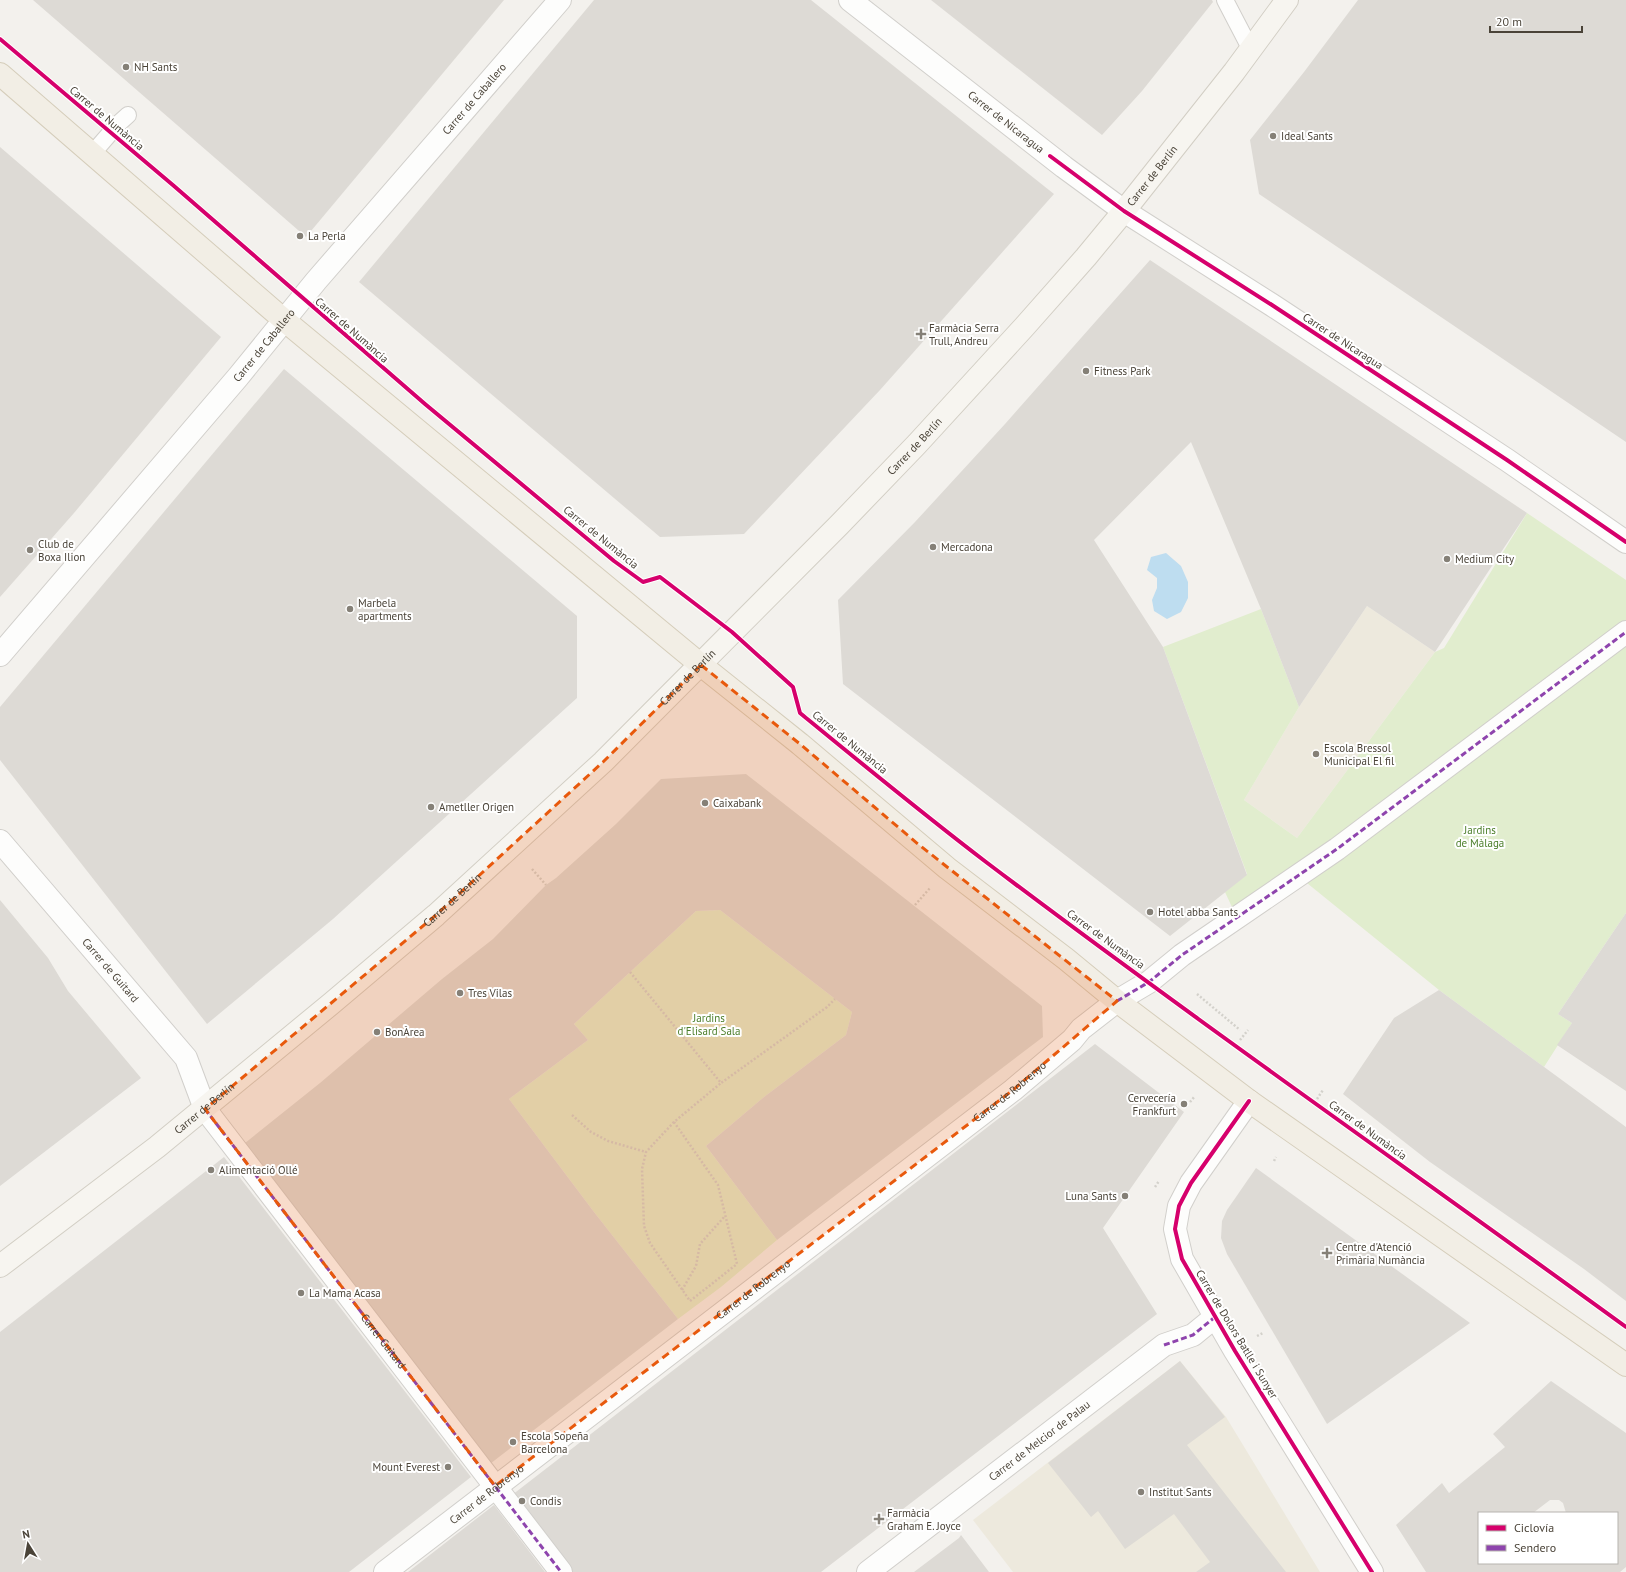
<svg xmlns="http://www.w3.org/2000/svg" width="1626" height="1572" viewBox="0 0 1626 1572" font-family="'PT Sans',sans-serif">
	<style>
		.education { fill: #ede9dd }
		.green { fill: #e1edce }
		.water { fill: #beddf0 }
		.building { fill: #dddad5; fill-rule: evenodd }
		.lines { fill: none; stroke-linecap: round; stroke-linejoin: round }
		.service-casing { stroke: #d1cfcb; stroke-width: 18 }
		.pedestrian-casing { stroke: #d1cfcb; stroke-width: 24 }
		.minor-casing { stroke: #d1cfcb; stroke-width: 24 }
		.secondary-casing { stroke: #d2cec4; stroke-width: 24 }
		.primary-casing { stroke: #d5cdba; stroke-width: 24 }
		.path { stroke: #d3d1cb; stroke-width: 2.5; stroke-dasharray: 2 2; stroke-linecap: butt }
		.service { stroke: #fdfdfc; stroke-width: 16 }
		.pedestrian { stroke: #fdfdfc; stroke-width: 22 }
		.minor { stroke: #fdfdfc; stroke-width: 22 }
		.secondary { stroke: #f7f5f0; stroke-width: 22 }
		.primary { stroke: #f2eee5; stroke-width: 22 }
		.quiet { stroke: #8e44ad; stroke-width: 3; stroke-dasharray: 6 3; stroke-linecap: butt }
		.cycleway-casing { stroke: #fff; stroke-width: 6 }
		.cycleway { stroke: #d6006c; stroke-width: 4 }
		.marked { fill: #e8590c; fill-opacity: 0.2; stroke: #e8590c; stroke-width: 3; stroke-dasharray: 8 5; stroke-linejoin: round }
		.poi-dot { fill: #858077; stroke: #fff; stroke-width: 1.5 }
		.labels { text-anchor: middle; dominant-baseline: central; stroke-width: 4; stroke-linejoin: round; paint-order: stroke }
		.poi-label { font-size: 11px; fill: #4a4338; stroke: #fff; text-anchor: start }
		.street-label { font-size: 11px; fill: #4a4338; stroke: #fff }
		.park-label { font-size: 11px; fill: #4b7e2a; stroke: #fff }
	</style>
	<rect width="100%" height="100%" fill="#f3f1ed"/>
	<g class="education">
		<path d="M1367,606L1435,652L1297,838L1244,800L1299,707Z"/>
		<path d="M1180,1361L1226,1417L1320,1572H1013L973,1520Z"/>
	</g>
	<g class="green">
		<path d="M1527,513L1626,580V913L1558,1014L1572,1023L1544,1067L1439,990L1302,879L1237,918L1225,892L1247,874L1163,647L1261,609L1299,707L1244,800L1297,838L1435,652L1444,648Z"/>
		<path d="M720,910L852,1012L846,1035L764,1097L706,1146L777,1240L721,1287L678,1319L594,1212L509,1099L588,1040L574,1024L696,911Z"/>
	</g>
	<path class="water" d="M1166,553L1181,566L1188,582V598L1181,612L1167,619L1154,611L1152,600L1157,588V578L1147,570L1151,557Z"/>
	<g class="building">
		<path d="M33,0H504L306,237Z"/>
		<path d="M594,0H811L1054,194L880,390L744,534L660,537L359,282Z"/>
		<path d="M931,0H1212L1213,2L1142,91L1102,135Z"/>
		<path d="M1358,0H1626V442L1259,194L1250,140L1304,72Z"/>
		<path d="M0,147L221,337L74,513L0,597Z"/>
		<path d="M1150,260L1527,513L1435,652L1367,606L1299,707L1261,609L1191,442L1094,540L1163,647L1247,875L1170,936L843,684L838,600L915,522L1005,424Z"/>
		<path d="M284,369L577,616V698L333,919L207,1024L0,760V707Z"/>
		<path d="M746,774L1042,1006L1043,1037L777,1240L706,1146L764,1097L846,1035L852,1012L720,910L696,911L574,1024L588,1040L509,1099L594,1212L678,1319L486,1467L240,1147L320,1083L442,979L493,939L546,885L556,878L616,824L661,779Z"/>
		<path d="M0,900L48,958L68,991L141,1078L0,1186Z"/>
		<path d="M1626,913V1091L1557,1045L1572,1023L1558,1014Z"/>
		<path d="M1439,990L1626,1127V1301L1584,1269L1430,1162L1343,1094L1394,1018Z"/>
		<path d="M1095,1044L1184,1112L1103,1228L1157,1314L821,1572H571L512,1495Z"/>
		<path d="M224,1157L471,1477L349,1572H0V1332Z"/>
		<path d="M1256,1168L1470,1323L1327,1424L1227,1254L1221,1238L1222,1221L1227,1210Z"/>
		<path d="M1180,1361L1225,1417L1187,1445L1286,1572H1196L1210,1562L1174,1514L1125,1549L1098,1511L1091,1517L1048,1463Z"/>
		<path d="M1551,1381L1626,1433V1567L1620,1572H1426L1396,1525L1442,1483L1449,1493L1505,1447L1493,1434ZM1550,1500H1559L1563,1503L1566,1513H1617V1563H1479V1513H1533Z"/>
		<path d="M494,1505L545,1572H408L449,1540Z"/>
		<path d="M961,1535L989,1572H914L959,1538Z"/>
	</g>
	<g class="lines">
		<g class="service-casing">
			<g id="service">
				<path d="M1225,0L1251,50"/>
				<path d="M92,154L118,124L128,115"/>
			</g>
		</g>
		<g class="pedestrian-casing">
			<path id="pedestrian" d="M1117,1001L1149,982L1182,955L1337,849L1626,632"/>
		</g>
		<g class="minor-casing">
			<g id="minor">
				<path id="s1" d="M850,0L1064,167L1124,211L1272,305L1507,460L1626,542"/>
				<path id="s2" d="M0,655L238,377L316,281L560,0"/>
				<path id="s3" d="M0,841L186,1058L205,1109L561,1572"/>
				<path d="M1249,1101L1191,1183L1179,1206L1175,1229L1182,1259L1235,1351L1372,1572"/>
				<path id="s4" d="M385,1572L1013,1090L1072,1040L1081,1029L1117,1001"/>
				<path id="s5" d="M868,1572L1164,1345L1193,1335L1215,1317"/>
			</g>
		</g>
		<g class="secondary-casing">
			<g id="secondary">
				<path id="s6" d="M0,1266L157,1147L332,1003L436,915L603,762L840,524L917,444L1025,326L1086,257L1124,211L1234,72L1287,0"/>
			</g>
		</g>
		<g class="primary-casing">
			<path id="primary" d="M0,74L284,320L701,665L800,744L947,868L1066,959L1117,1001L1249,1101L1626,1365"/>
		</g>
		<g class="path">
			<path d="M532,869L546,885"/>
			<path d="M915,905L930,888"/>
			<path d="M630,972L721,1083L827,1007L835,999"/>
			<path d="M1197,994L1240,1030"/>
			<path d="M1240,1040L1248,1030"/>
			<path d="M1317,1099L1323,1090"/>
			<path d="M1190,1102L1195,1096"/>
			<path d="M572,1115L591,1132L608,1141L646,1152"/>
			<path d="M674,1122L646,1152L642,1169L644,1226L650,1243L690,1301"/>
			<path d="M1274,1161L1276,1157"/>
			<path d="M1155,1187L1159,1181"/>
			<path d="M682,1290L696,1266L700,1244L725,1216"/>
			<path d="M690,1301L737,1264L718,1185L674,1122L721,1083"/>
			<path d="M1257,1336L1263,1333"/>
		</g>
		<use href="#service" class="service"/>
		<use href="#pedestrian" class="pedestrian"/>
		<use href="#minor" class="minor"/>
		<use href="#secondary" class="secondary"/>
		<use href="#primary" class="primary"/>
		<g class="quiet">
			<path d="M1117,1001L1149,982L1182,955L1337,849L1626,632"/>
			<path d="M205,1109L561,1572"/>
			<path d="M1164,1345L1193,1335L1215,1317"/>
		</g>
		<g class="cycleway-casing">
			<g id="cycleway">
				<path d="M0,39L174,186L425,404L614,561L643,582L660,577L732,632L793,687L800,713C861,763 923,814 986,862C1196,1021 1413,1172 1626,1327"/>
				<path d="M1050,156L1124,211L1272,305L1507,460L1626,542"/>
				<path d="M1249,1101L1191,1183L1179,1206L1175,1229L1182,1259L1235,1351L1372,1572"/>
			</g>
		</g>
		<use href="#cycleway" class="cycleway"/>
	</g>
	<path class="marked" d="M701,665L800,744L918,844L1117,1001L1013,1090L495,1486L205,1109L436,915L603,762Z"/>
	<g class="poi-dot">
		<circle cx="126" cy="67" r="4"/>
		<circle cx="1273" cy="136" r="4"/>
		<circle cx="300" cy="236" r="4"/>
		<path d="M919 328h4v4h4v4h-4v4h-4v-4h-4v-4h4z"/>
		<circle cx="1086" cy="371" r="4"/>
		<circle cx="933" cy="547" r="4"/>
		<circle cx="30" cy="550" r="4"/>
		<circle cx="1447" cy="559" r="4"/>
		<circle cx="350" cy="609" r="4"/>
		<circle cx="1316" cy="754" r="4"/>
		<circle cx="705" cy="803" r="4"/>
		<circle cx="431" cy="807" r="4"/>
		<circle cx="1150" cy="912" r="4"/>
		<circle cx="460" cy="993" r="4"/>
		<circle cx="377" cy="1032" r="4"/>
		<circle cx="1184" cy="1104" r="4"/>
		<circle cx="211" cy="1170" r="4"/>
		<circle cx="1125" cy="1196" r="4"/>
		<path d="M1325 1247h4v4h4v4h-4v4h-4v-4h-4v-4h4z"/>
		<circle cx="301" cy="1293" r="4"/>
		<circle cx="513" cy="1442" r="4"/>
		<circle cx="448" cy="1467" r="4"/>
		<circle cx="1141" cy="1492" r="4"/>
		<circle cx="522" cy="1501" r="4"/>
		<path d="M877 1513h4v4h4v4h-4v4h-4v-4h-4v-4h4z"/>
	</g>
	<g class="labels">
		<g class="poi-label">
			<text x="134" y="67">NH Sants</text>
			<text x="1281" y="136">Ideal Sants</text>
			<text x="308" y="236">La Perla</text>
			<text x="929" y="328">Farmàcia Serra<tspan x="929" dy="13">Trull, Andreu</tspan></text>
			<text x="1094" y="371">Fitness Park</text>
			<text x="38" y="544">Club de<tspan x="38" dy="13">Boxa Ilion</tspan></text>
			<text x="941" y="547">Mercadona</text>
			<text x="1455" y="559">Medium City</text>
			<text x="358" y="603">Marbela<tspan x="358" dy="13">apartments</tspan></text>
			<text x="1324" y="748">Escola Bressol<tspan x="1324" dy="13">Municipal El fil</tspan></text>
			<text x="713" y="803">Caixabank</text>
			<text x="439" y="807">Ametller Origen</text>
			<text x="1158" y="912">Hotel abba Sants</text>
			<text x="468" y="993">Tres Vilas</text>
			<text x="385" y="1032">BonÀrea</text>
			<text x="1176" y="1098" text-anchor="end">Cervecería<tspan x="1176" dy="13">Frankfurt</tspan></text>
			<text x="219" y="1170">Alimentació Ollé</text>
			<text x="1117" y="1196" text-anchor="end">Luna Sants</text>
			<text x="1336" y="1247">Centre d'Atenció<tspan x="1336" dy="13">Primària Numància</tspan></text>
			<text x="309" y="1293">La Mama Acasa</text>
			<text x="521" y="1436">Escola Sopeña<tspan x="521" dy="13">Barcelona</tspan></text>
			<text x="440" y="1467" text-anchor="end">Mount Everest</text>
			<text x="1149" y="1492">Institut Sants</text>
			<text x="530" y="1501">Condis</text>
			<text x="887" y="1513">Farmàcia<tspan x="887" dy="13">Graham E. Joyce</tspan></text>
		</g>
		<g class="street-label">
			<text stroke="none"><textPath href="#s2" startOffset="731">Carrer de Caballero</textPath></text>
			<text transform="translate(107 118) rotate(40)">Carrer de Numància</text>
			<text stroke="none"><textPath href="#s1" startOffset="198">Carrer de Nicaragua</textPath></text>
			<text stroke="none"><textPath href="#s6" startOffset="1590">Carrer de Berlín</textPath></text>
			<text transform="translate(352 330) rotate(41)">Carrer de Numància</text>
			<text transform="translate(1343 341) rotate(33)">Carrer de Nicaragua</text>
			<text stroke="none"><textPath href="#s2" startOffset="407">Carrer de Caballero</textPath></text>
			<text stroke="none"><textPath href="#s6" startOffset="1230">Carrer de Berlín</textPath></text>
			<text transform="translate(601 537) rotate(39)">Carrer de Numància</text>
			<text stroke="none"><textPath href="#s6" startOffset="906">Carrer de Berlín</textPath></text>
			<text transform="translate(850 742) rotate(39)">Carrer de Numància</text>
			<text stroke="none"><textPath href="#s6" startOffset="582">Carrer de Berlín</textPath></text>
			<text transform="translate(1106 939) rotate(36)">Carrer de Numància</text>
			<text stroke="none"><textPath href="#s3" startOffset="170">Carrer de Guitard</textPath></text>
			<text stroke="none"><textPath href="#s4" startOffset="788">Carrer de Robrenyo</textPath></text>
			<text stroke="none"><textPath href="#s6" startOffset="258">Carrer de Berlín</textPath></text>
			<text transform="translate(1368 1130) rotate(36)">Carrer de Numància</text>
			<text stroke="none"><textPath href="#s4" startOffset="464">Carrer de Robrenyo</textPath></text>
			<text transform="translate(1237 1334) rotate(59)">Carrer de Dolors Batlle i Sunyer</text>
			<text stroke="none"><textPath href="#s3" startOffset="633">Carrer Guitard</textPath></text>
			<text stroke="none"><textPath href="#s5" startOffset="216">Carrer de Melcior de Palau</textPath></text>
			<text stroke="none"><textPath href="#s4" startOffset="128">Carrer de Robrenyo</textPath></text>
		</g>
		<g class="park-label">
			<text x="1480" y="830">Jardins<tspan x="1480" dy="13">de Màlaga</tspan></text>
			<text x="709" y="1018">Jardins<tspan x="709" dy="13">d'Elisard Sala</tspan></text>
		</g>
	</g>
	<rect x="1478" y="1512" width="140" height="52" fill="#ffffff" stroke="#b7b4af"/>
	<rect x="1486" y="1525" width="20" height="6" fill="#d6006c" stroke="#b7b4af"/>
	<text x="1514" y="1532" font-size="12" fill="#4a4338">Ciclovía</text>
	<rect x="1486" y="1545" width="20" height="6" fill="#8e44ad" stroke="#b7b4af"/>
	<text x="1514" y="1552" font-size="12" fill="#4a4338">Sendero</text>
	<g transform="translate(28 1544) rotate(349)" stroke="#ffffff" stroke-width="3" paint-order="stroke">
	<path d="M0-3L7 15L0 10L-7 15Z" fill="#4a4338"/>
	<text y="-6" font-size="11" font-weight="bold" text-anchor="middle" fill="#4a4338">N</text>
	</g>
	<path d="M1490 26v6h92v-6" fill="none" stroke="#4a4338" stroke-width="2"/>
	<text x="1496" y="26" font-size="12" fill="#4a4338" stroke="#ffffff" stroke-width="3" paint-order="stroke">20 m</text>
</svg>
